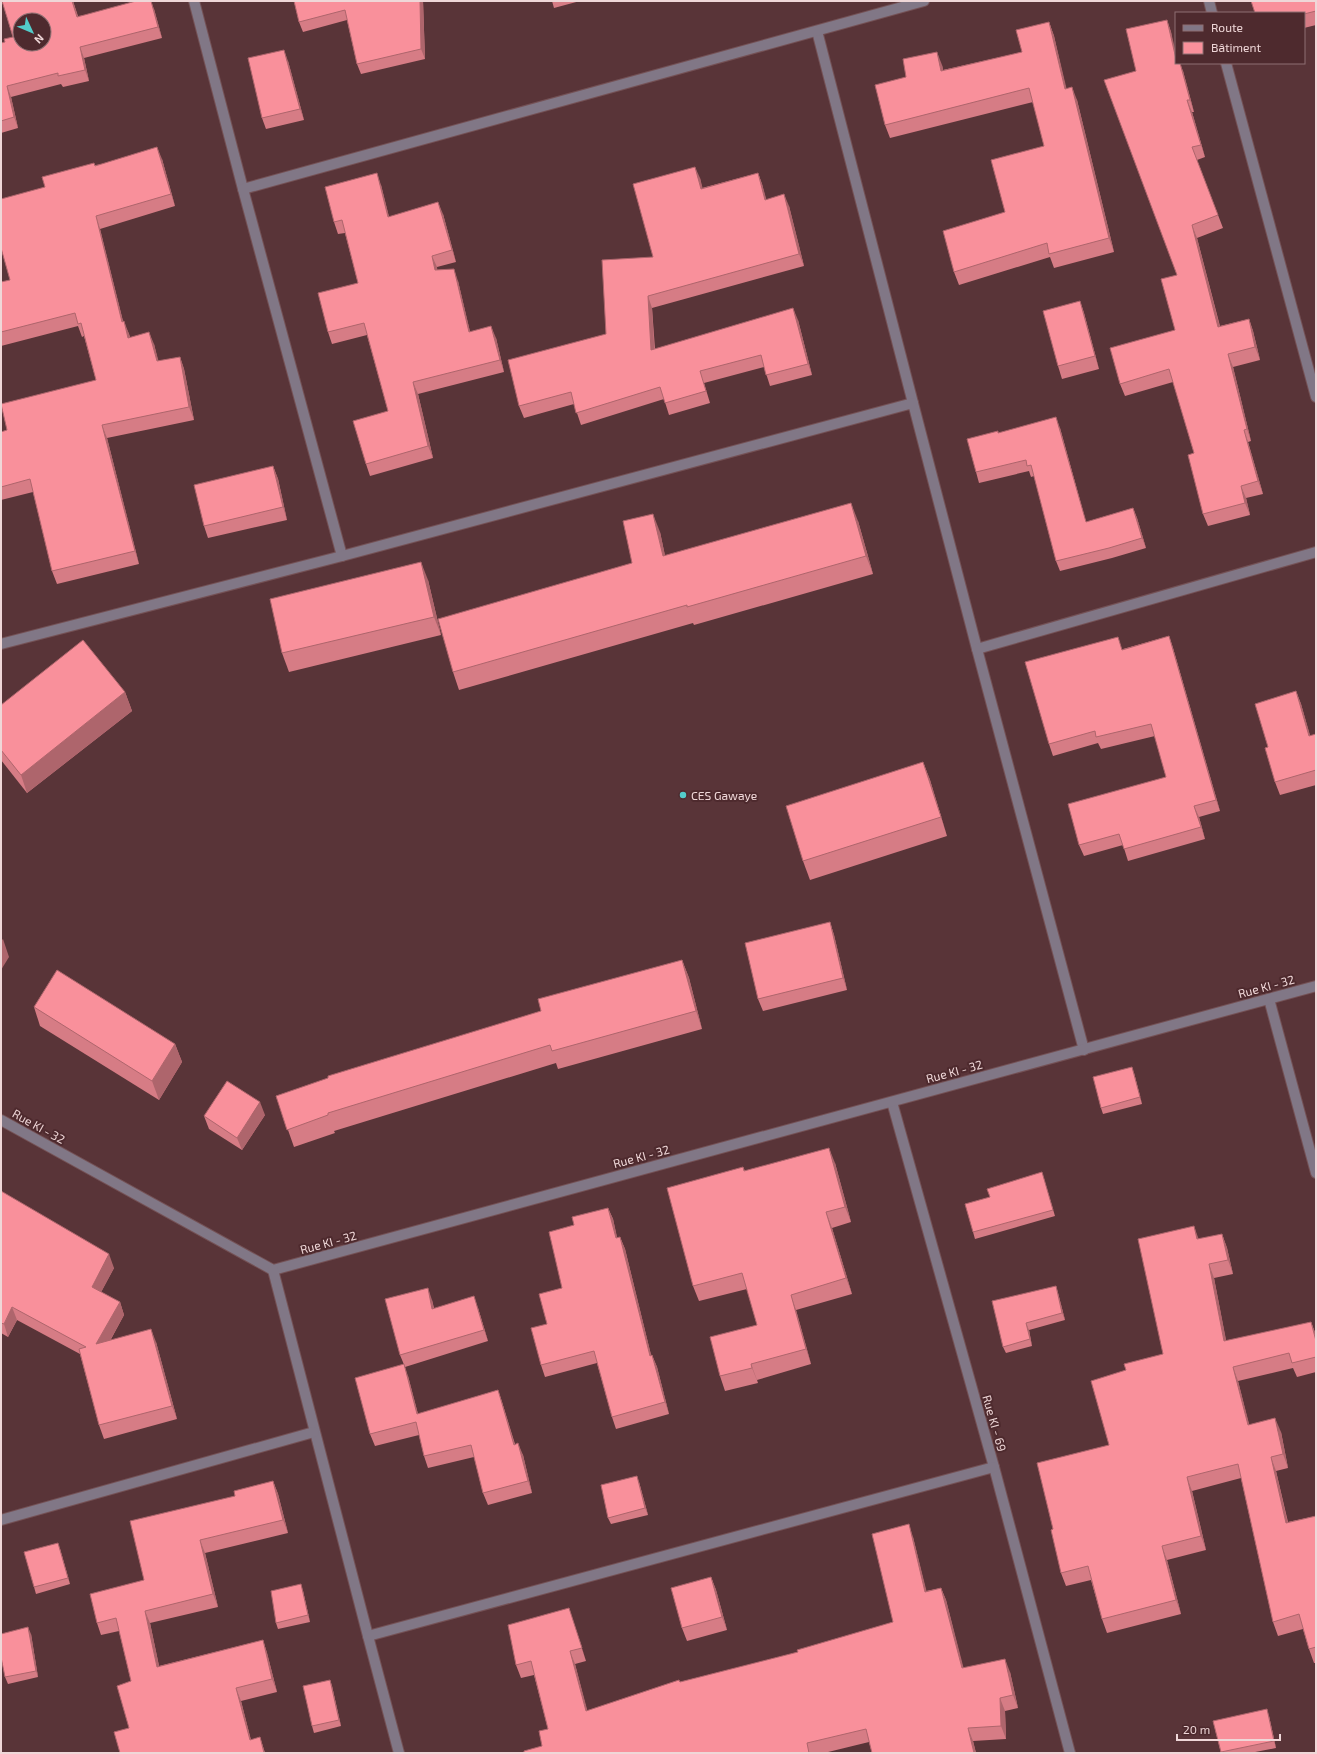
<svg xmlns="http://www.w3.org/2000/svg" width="1317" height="1754" viewBox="0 0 1317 1754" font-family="'Exo 2',sans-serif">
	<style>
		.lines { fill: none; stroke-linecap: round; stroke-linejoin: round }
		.minor-casing { stroke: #745155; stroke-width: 12 }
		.minor { stroke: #817786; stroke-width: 10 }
		.wall { fill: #d67c85 }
		.shaded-wall { fill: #ae656c }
		.building { fill: #f9909b; stroke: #ae656c; fill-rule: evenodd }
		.poi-dot { fill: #53cdcb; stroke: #4e2a2e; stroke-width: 1.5 }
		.labels { text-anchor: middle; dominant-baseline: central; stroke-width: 4; stroke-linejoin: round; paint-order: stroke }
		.poi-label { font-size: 12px; fill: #efd7d8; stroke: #4e2a2e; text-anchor: start }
		.street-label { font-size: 12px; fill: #efd7d8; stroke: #4e2a2e }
	</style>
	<rect width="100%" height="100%" fill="#593438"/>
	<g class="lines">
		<g class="minor-casing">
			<g id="minor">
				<path d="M194,1L243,189"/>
				<path d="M1209,1L1212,13"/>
				<path d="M817,31L913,403"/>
				<path d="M1226,63L1316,397"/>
				<path d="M342,556L243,189L924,1"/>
				<path d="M1,644L342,556L913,403L977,649"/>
				<path d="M1269,999L1316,1173"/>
				<path d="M1084,1050L977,649L1316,552"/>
				<path d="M892,1102L994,1467L1070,1753"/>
				<path d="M1,1120L273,1270L1316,986"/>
				<path d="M273,1270L368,1636"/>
				<path d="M1,1520L314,1432"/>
				<path d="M399,1753L368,1636L994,1467"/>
			</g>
		</g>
		<use href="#minor" class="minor"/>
	</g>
	<g class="wall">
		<path d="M2,1H73L78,16L154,9L162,38L84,58L89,81L63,87L61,84L11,97L18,128L1,133V43L5,42L13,37Z"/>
		<path d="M294,1H423L425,59L361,74L357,64L347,20L303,32L299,22Z"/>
		<path d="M552,1H580L554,8Z"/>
		<path d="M1316,1V25L1304,28V13Z"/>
		<path d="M1167,20L1171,32L1176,63L1183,71L1194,112H1192L1205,157L1197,160L1223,228L1197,238L1220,326L1249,319L1253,331L1260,360L1233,367L1251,441L1248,442L1263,494L1246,498L1250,515L1208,526L1203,514L1194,453L1173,382L1125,396L1120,384L1175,330L1177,275L1136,71Z"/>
		<path d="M1049,22L1054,36L1066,89L1077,100L1114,252L1054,268L1050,257L959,285L954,272L1005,212L1044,146L1033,102L890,138L885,125L906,77L942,65L943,70L1022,52Z"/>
		<path d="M288,61L304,120L266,129L262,118Z"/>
		<path d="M162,159L175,206L100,229L123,321L129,334L130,337L154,344L158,361L180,357L184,369L194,420L107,438L139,564L57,584L52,571L33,492L1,500V432L7,430L96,380L84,336L82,337L78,326L1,346V282L10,280L45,187L95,165Z"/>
		<path d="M758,173L762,184L766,200L789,206L804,266L652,308L655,349L798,320L812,375L770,386L764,367L704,383L710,403L669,415L664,399L581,425L574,404L524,418L519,406L606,334L653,257L700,178L702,188Z"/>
		<path d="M381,185L389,217L443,214L456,262L437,267V270L458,281L470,332L496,338L504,372L418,394L433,458L370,476L366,464L388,411L367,335L332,344L328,332L358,283L345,233L338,234L334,222Z"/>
		<path d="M1080,301L1084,313L1099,369L1062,379L1058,366Z"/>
		<path d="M1060,428L1086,522L1133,508L1137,518L1146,548L1112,558L1060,571L1056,561L1034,476L1031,477L1029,471L979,483L976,472L998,433Z"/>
		<path d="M273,466L278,479L287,520L208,538L204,526Z"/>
		<path d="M858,521L873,574L694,625L693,623L459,690L453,672L632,563L660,532L665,556Z"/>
		<path d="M428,580L441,635L289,672L282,653Z"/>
		<path d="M1169,636L1173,648L1220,811L1199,817L1205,839L1128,861L1123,845L1084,856L1079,845L1166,777L1155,736L1101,749L1098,743L1053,756L1049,744L1123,649Z"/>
		<path d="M1296,691L1301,704L1310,736L1316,734V785L1280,795L1275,782L1268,747Z"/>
		<path d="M125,692L132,711L27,793L1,760V705Z"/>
		<path d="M923,762L930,780L947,836L810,880L803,861Z"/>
		<path d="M830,922L834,935L847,990L763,1011L758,999Z"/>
		<path d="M682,960L689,978L702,1029L558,1069L556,1063L334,1131L335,1133L294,1147L276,1096L541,1011Z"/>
		<path d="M34,1007L175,1044L182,1062L159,1100L40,1026Z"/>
		<path d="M1134,1073L1142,1104L1103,1114L1101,1108Z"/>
		<path d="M265,1115L242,1150L209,1129L204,1116Z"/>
		<path d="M835,1163L851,1222L832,1228L852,1294L796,1310L811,1364L757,1380L758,1383L725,1391L720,1376L757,1325L747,1289L699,1301L693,1286L743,1167L745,1171Z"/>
		<path d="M1044,1179L1055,1216L975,1239L973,1232L990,1197Z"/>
		<path d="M1,1191L114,1268L101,1292L120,1302L124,1315L110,1341L156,1342L177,1419L104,1439L99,1425L80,1354L17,1320L8,1337L1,1333Z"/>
		<path d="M608,1208L613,1219L617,1238L620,1237L625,1249L651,1355H652L657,1367L669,1414L616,1429L612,1417L597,1363L545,1377L541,1365L547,1324L562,1288L574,1225Z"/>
		<path d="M1222,1234L1227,1248L1233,1274L1214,1278L1226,1341L1311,1322L1316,1335V1372L1297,1377L1293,1368L1238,1381L1249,1425L1281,1432L1288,1468L1276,1471L1288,1522L1316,1516V1663H1314L1309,1649L1303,1629L1278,1636L1273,1622L1241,1478L1192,1491L1206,1550L1167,1560L1181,1614L1107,1633L1102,1619L1091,1580L1066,1586L1061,1573L1053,1529L1109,1445L1126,1370L1163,1354L1199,1239Z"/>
		<path d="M1056,1286L1058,1293L1065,1320L1029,1330L1032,1346L1006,1353L1003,1347Z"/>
		<path d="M432,1300L434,1308H478L488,1341L405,1367L400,1355Z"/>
		<path d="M408,1376L418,1414L498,1390L502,1402L515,1444L523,1455L532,1493L488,1505L483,1493L474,1457L428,1468L424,1456L419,1435L375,1446L370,1434Z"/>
		<path d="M273,1481L278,1494L288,1533L205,1553L218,1607L150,1623L159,1666L263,1640L267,1653L277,1692L241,1701L251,1740L260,1737L265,1753H120L129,1728L131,1681L119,1631L101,1635L97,1623L144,1580Z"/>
		<path d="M639,1482L648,1515L611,1524L608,1518Z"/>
		<path d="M913,1537L926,1591L941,1588L946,1600L963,1668L1010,1672L1018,1708L1005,1711L1006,1739L973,1741L976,1753H872L869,1742L824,1753H524L542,1746L548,1729L534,1675L521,1678L516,1665L569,1608L586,1661L575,1664L587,1711L680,1682L798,1652L893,1622Z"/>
		<path d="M60,1549L70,1584L36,1594L34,1587Z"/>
		<path d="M711,1577L716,1590L727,1630L687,1641L682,1628Z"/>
		<path d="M303,1591L310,1622L278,1629L276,1623Z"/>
		<path d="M31,1634L38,1677L8,1684L5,1677Z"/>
		<path d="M330,1680L332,1686L341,1726L314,1733L312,1726Z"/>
		<path d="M1269,1716L1276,1748L1250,1753H1221L1213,1721Z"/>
	</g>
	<g class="shaded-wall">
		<path d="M72,1H73L81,28L77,17Z"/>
		<path d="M151,1L154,9L162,38L158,27Z"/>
		<path d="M420,1H423L425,59L421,49Z"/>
		<path d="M1167,20L1171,32L1176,53V59Z"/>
		<path d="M1049,22L1054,36L1070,103L1065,89Z"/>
		<path d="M80,47L84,58L89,81L85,70Z"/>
		<path d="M284,50L288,61L304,120L300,109Z"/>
		<path d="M937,52L942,65L946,84L941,71Z"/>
		<path d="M1180,63L1183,71L1194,112L1190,100Z"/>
		<path d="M7,86L11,97L18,128L14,117Z"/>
		<path d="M1072,87L1077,100L1114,252L1109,238Z"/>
		<path d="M1187,100L1192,112L1205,157L1201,145Z"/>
		<path d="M157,147L162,159L175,206L171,194Z"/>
		<path d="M695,167L700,178L706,201L701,189Z"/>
		<path d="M377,173L381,185L392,229L388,217Z"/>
		<path d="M758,173L762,184L770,212L765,200Z"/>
		<path d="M784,194L789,206L804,266L799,254Z"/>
		<path d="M438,202L443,214L456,262L452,250Z"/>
		<path d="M96,216L100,229L126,334L122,322Z"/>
		<path d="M1192,225L1197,238L1223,339L1218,327Z"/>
		<path d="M432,256L437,267L439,282L435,270Z"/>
		<path d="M454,269L458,281L473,344L469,332Z"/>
		<path d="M648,296L652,308L655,361L651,350Z"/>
		<path d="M1080,301L1084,313L1099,369L1095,356Z"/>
		<path d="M793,308L798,320L812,375L808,364Z"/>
		<path d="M1249,319L1253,331L1260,360L1255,347Z"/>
		<path d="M124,321L129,334L133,350L128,338Z"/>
		<path d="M491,326L496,338L504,372L500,360Z"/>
		<path d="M149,332L154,344L162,374L157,361Z"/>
		<path d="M1228,354L1233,367L1251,441L1247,429Z"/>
		<path d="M180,357L184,369L194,420L189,407Z"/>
		<path d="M413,382L418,394L433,458L428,446Z"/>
		<path d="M1056,417L1060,428L1089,533L1086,522Z"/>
		<path d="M102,425L107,438L139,564L135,551Z"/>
		<path d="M1244,430L1248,442L1263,494L1258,481Z"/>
		<path d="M273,466L278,479L287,520L283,507Z"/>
		<path d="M1241,486L1246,498L1250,515L1245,503Z"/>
		<path d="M851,503L858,521L873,574L866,556Z"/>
		<path d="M1133,508L1137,518L1146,548L1142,538Z"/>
		<path d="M653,514L660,532L669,574L663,556Z"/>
		<path d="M421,562L428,580L441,635L434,617Z"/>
		<path d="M1169,636L1173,648L1220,811L1216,800Z"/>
		<path d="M1296,691L1301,704L1314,749L1309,736Z"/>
		<path d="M125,692L132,711L27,793L21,775Z"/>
		<path d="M923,762L930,780L947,836L941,817Z"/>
		<path d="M1194,806L1199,817L1205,839Z"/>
		<path d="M830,922L834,935L847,990L843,978Z"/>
		<path d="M3,939L9,957L1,970V941Z"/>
		<path d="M682,960L689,978L702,1029L696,1011Z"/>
		<path d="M175,1044L182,1062L159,1100L152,1081Z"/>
		<path d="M1132,1067L1134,1073L1142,1104L1140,1097Z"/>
		<path d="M260,1102L265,1115L242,1150L237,1138Z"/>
		<path d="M829,1148L835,1163L851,1222L845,1207Z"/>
		<path d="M608,1208L613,1219L620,1250L616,1238Z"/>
		<path d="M826,1212L832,1228L852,1294L846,1278Z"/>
		<path d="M1194,1226L1199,1240L1197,1239Z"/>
		<path d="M1222,1234L1227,1248L1233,1274L1228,1260Z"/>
		<path d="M620,1237L625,1249L654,1367L650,1356Z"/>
		<path d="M109,1254L114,1268L97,1300L92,1287Z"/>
		<path d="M1209,1264L1214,1278L1229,1355L1224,1341Z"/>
		<path d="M1056,1286L1058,1293L1065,1320L1062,1313Z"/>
		<path d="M428,1288L432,1300L436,1320L432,1309Z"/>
		<path d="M791,1295L796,1310L811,1364L806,1349Z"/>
		<path d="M474,1296L478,1308L488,1341L484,1330Z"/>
		<path d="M120,1302L124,1315L101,1357L96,1344Z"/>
		<path d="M12,1307L17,1320L8,1337L4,1324Z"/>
		<path d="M1311,1322L1316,1335V1341Z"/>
		<path d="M1026,1323L1029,1330L1032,1346L1030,1339Z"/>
		<path d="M151,1329L156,1342L177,1419L172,1406Z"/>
		<path d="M652,1355L657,1367L669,1414L665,1402Z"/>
		<path d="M404,1364L408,1376L421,1426L417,1414Z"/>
		<path d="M751,1364L757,1380L758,1383L752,1368Z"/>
		<path d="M1233,1367L1238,1381L1253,1439L1248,1425Z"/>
		<path d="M498,1390L502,1402L518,1456L514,1445Z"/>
		<path d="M1275,1418L1281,1432L1288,1468L1283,1454Z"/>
		<path d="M518,1443L523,1455L532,1493L528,1481Z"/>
		<path d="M1271,1457L1276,1471L1291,1537L1286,1523Z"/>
		<path d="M637,1476L639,1482L648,1515L645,1508Z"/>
		<path d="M1187,1477L1192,1491L1206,1550L1201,1536Z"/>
		<path d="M273,1481L278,1494L288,1533L283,1520Z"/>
		<path d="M909,1524L913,1537L930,1605L925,1592Z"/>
		<path d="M200,1540L205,1553L218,1607L213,1594Z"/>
		<path d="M58,1543L60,1549L70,1584L68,1578Z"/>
		<path d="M1162,1546L1167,1560L1181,1614L1176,1600Z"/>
		<path d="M711,1577L716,1590L727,1630L722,1617Z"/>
		<path d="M301,1584L303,1591L310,1622L308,1615Z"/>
		<path d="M941,1588L946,1600L967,1681L962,1668Z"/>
		<path d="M569,1608L573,1621L586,1661L582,1648Z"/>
		<path d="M145,1611L150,1623L162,1680L157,1667Z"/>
		<path d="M28,1627L31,1634L38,1677L36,1671Z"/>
		<path d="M263,1640L267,1653L277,1692L272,1679Z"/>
		<path d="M570,1651L575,1664L591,1724L586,1711Z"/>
		<path d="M1005,1659L1010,1672L1018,1708L1013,1695Z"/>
		<path d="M330,1680L332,1686L341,1726L339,1720Z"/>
		<path d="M236,1688L241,1701L254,1753L250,1740Z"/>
		<path d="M1000,1698L1005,1711L1006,1739L1001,1726Z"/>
		<path d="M1267,1709L1269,1716L1276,1748L1274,1741Z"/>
		<path d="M968,1728L973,1741L976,1753H974Z"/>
		<path d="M260,1737L264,1750L265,1753H264Z"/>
	</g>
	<g class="building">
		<path d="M2,1H72L77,17L136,1H151L158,27L80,47L85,70L58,76V73L7,86L14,117L1,121V43L5,42L4,39L13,37ZM20,20H44V44H20Z"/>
		<path d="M294,1H420L421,49L357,64L345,10L299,22Z"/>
		<path d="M1251,1H1316V11L1304,14V13H1255Z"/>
		<path d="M1167,20L1176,59V63H1180L1190,100H1187L1201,145L1192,147L1218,215L1192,225L1218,327L1249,319L1255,347L1228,354L1247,429L1244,430L1258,481L1241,486L1245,503L1203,514L1188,455L1194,453L1169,369L1120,384L1110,348L1175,330L1161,279L1177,275L1104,80L1136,71L1126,29Z"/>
		<path d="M1049,22L1065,89L1072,87L1109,238L1049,254L1047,243L954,272L943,231L1005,212L991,160L1044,146L1029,88L885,125L875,85L906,77L903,59L937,52L941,71L1022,52L1016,30Z"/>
		<path d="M284,50L300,109L262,118L248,58Z"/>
		<path d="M157,147L171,194L96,216L122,322L124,321L128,338L149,332L157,361L180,357L189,407L102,425L135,551L52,571L30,479L1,487V432L7,430L1,404L96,380L81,323L78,324L75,313L1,332V282L10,280L1,248V199L45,187L42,177L94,163L95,166Z"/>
		<path d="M695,167L701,189L758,173L765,200L784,194L799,254L648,296L651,350L793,308L808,364L766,375L761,355L700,371L706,391L665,403L660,387L576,413L571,392L519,406L508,360L606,334L602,260L653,257L633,184Z"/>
		<path d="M377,173L388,217L438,202L452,250L432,256L435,270L454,269L469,332L491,326L500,360L413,382L428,446L366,464L353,421L388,411L364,323L328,332L318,293L358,283L342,220L334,222L325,187Z"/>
		<path d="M1080,301L1095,356L1058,366L1043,311Z"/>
		<path d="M1056,417L1086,522L1133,508L1142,538L1109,548L1056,561L1031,465L1027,466L1026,460L976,472L967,439L998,431V433Z"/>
		<path d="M273,466L283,507L204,526L194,485Z"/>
		<path d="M851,503L866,556L687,607V605L453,672L438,619L632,563L623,521L653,514L663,556Z"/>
		<path d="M421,562L434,617L282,653L270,599Z"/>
		<path d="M1169,636L1216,800L1194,806L1201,827L1124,849L1119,834L1079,845L1068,804L1166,777L1151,724L1096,737L1095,731L1049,744L1025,662L1118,637L1122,650Z"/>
		<path d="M83,640L125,692L21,775L1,750V705Z"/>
		<path d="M1296,691L1309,736L1316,734V770L1275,782L1265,748L1268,747L1255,704Z"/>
		<path d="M923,762L941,817L803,861L786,806Z"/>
		<path d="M830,922L843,978L758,999L745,943Z"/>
		<path d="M682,960L696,1011L552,1051L550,1045L328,1113V1115L287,1130L276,1096L328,1078V1076L541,1011L538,999Z"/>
		<path d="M57,970L175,1044L152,1081L34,1007Z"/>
		<path d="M1132,1067L1140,1097L1101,1108L1093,1077Z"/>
		<path d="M227,1081L260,1102L237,1138L204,1116Z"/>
		<path d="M829,1148L845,1207L826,1212L846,1278L791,1295L806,1349L751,1364L752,1368L720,1376L710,1337L757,1325L742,1273L693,1286L667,1188L743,1167L744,1171Z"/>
		<path d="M1042,1172L1053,1210L973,1232L965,1204L990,1197L987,1189Z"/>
		<path d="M1,1191L109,1254L92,1287L120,1302L96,1344L151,1329L172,1406L99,1425L79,1349L86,1347L12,1307L4,1324L1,1323Z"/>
		<path d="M608,1208L616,1238L620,1237L650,1356L652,1355L665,1402L612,1417L594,1351L541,1365L531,1328L547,1324L539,1294L562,1288L549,1232L574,1225L572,1217Z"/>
		<path d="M1194,1226L1197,1239L1222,1234L1228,1260L1209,1264L1224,1341L1311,1322L1316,1341V1357L1292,1363L1289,1353L1233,1367L1248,1425L1275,1418L1283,1454L1271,1457L1286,1523L1316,1516V1647L1309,1649L1299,1614L1273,1622L1238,1464L1187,1477L1201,1536L1162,1546L1176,1600L1102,1619L1088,1566L1061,1573L1051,1530L1053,1529L1037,1463L1109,1445L1091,1381L1126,1370L1124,1364L1163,1354L1138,1239Z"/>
		<path d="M1056,1286L1062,1313L1026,1323L1030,1339L1003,1347L992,1301Z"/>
		<path d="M428,1288L432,1309L474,1296L484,1330L400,1355L385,1299Z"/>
		<path d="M404,1364L417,1414L498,1390L514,1445L518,1443L528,1481L483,1493L471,1445L424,1456L416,1422L370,1434L355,1378Z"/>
		<path d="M637,1476L645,1508L608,1518L601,1485Z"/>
		<path d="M273,1481L283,1520L200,1540L213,1594L145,1611L157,1667L263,1640L272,1679L236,1688L250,1740L260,1737L264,1753H120L114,1732L129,1728L117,1686L131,1681L116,1618L97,1623L90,1594L144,1580L130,1521L235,1496L234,1491Z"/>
		<path d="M909,1524L925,1592L941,1588L962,1668L1005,1659L1013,1695L1000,1698L1001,1726L968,1728L974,1753H872L866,1729L807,1743L809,1753H524V1751L542,1746L539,1731L548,1729L531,1661L516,1665L508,1625L569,1608L582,1648L570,1651L586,1711L679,1680L680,1682L798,1652L797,1650L893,1622L872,1534Z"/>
		<path d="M58,1543L68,1578L34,1587L24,1552Z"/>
		<path d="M711,1577L722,1617L682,1628L671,1588Z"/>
		<path d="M301,1584L308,1615L276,1623L271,1591Z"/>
		<path d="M28,1627L36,1671L5,1677L1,1657V1634Z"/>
		<path d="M330,1680L339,1720L312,1726L303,1686Z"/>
		<path d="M1267,1709L1274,1741L1221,1752L1213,1721Z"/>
	</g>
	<circle class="poi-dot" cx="683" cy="795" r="4"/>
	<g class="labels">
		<g class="poi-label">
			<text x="691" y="795">CES Gawaye</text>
		</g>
		<g class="street-label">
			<text transform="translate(1266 986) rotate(-15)">Rue KI - 32</text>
			<text transform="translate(954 1071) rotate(-15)">Rue KI - 32</text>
			<text transform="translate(39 1126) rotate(29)">Rue KI - 32</text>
			<text transform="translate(641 1156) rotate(-15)">Rue KI - 32</text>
			<text transform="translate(328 1242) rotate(-15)">Rue KI - 32</text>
			<text transform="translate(995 1423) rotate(74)">Rue KI - 69</text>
		</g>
	</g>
	<rect width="1317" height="1754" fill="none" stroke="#efd7d8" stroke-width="4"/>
	<rect x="1175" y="12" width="130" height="52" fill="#4e2a2e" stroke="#8e6f72"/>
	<rect x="1183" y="25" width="20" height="6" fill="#817786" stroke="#8e6f72"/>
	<text x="1211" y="32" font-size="12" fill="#efd7d8">Route</text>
	<rect x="1183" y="42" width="20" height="12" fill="#f9909b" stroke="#8e6f72"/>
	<text x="1211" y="52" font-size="12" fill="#efd7d8">Bâtiment</text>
	<g transform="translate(32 32) rotate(134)"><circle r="19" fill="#4e2a2e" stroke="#8e6f72"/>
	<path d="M0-3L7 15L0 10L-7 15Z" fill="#53cdcb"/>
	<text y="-6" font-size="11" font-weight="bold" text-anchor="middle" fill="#efd7d8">N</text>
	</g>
	<path d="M1177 1734v6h103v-6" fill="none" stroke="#efd7d8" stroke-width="2"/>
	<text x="1183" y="1734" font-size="12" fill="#efd7d8" stroke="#4e2a2e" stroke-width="3" paint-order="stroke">20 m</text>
</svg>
